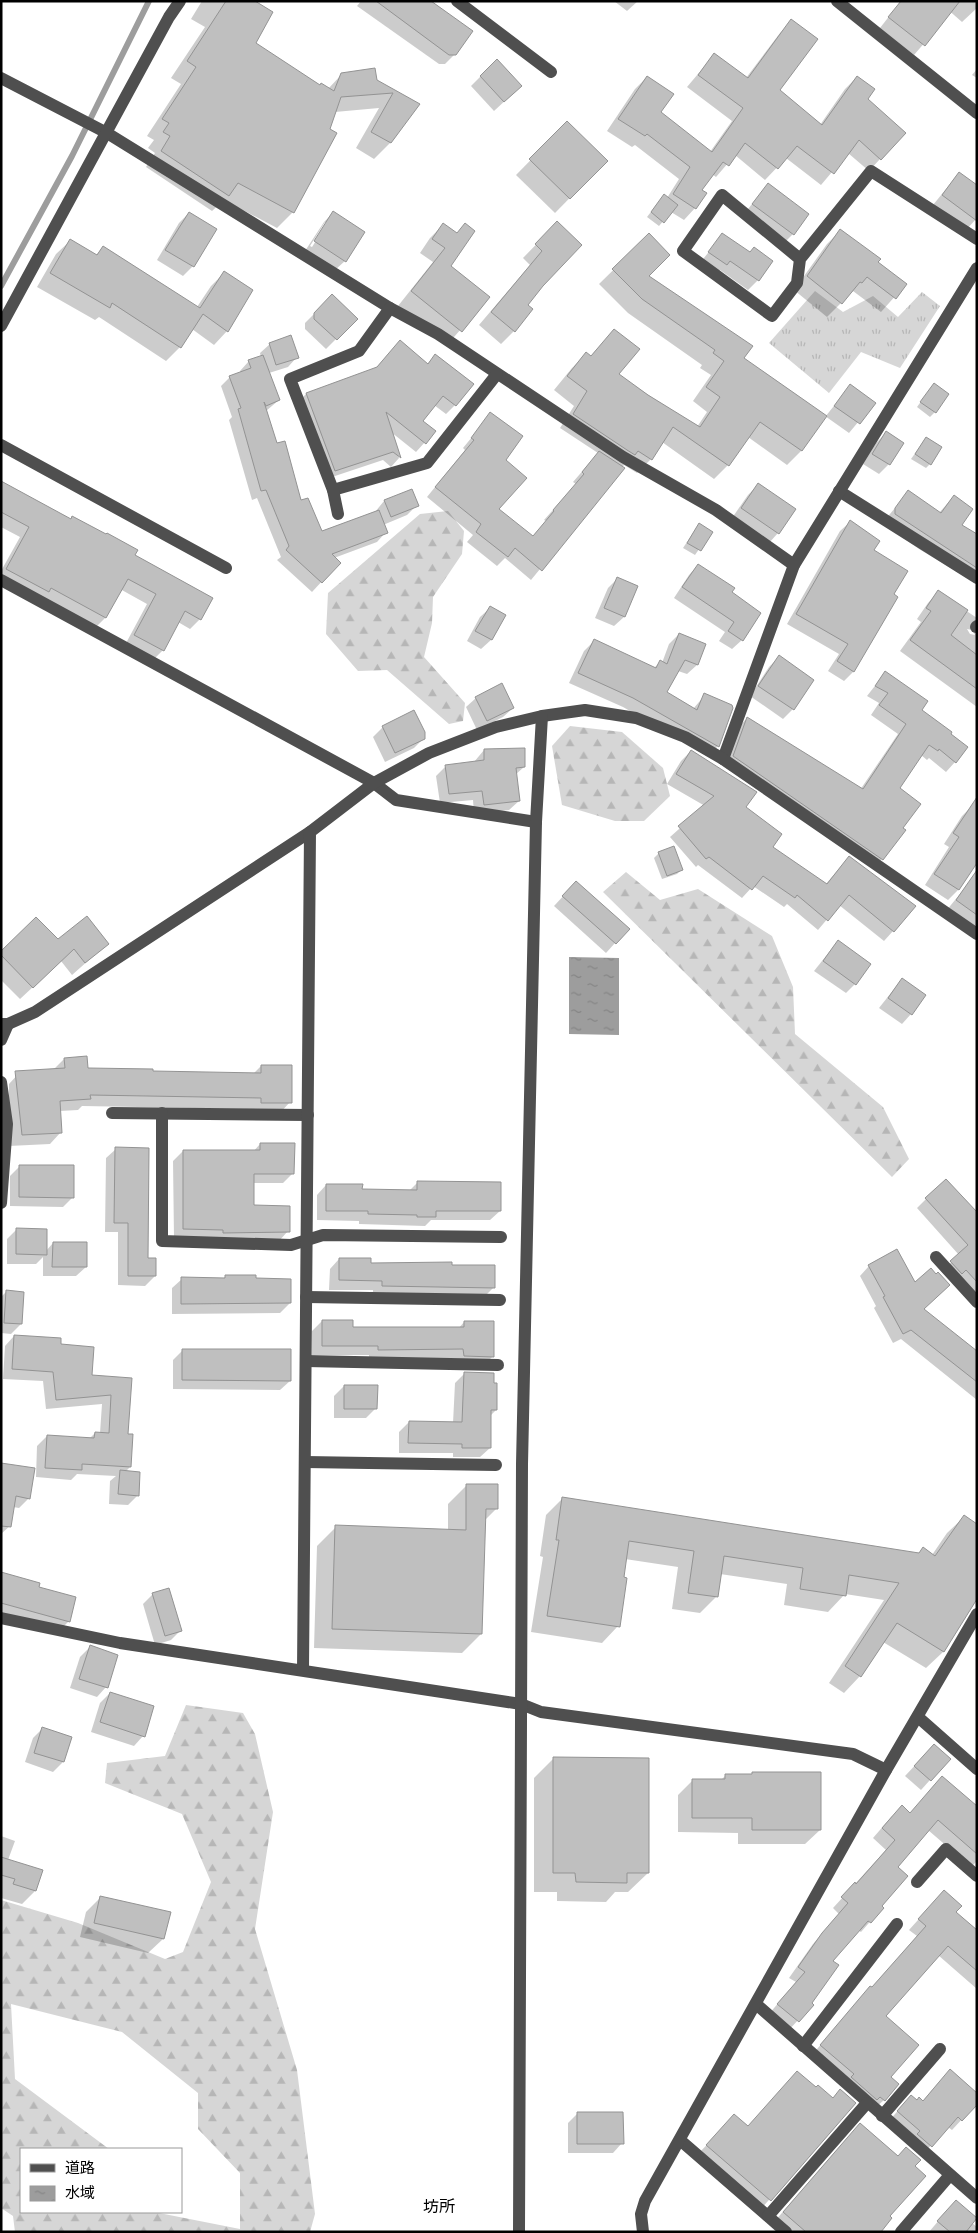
<svg xmlns="http://www.w3.org/2000/svg" width="978" height="2233" viewBox="0 0 978 2233" font-family="'Noto Sans','Noto Sans JP',sans-serif">
	<style>
		.grass { fill: url(#grass-tufts) }
		.forest { fill: url(#forest-firs); fill-rule: evenodd }
		.water { fill: url(#water-ripples) }
		.shadow { fill: #0003; fill-rule: evenodd }
		.lines { fill: none; stroke-linecap: round; stroke-linejoin: round }
		.stream { stroke: #9d9d9d; stroke-width: 6 }
		.building { fill: #bfbfbf; stroke: #939393 }
		.minor { stroke: #4f4f4f; stroke-width: 12 }
		.labels { text-anchor: middle; dominant-baseline: central; stroke-width: 4; stroke-linejoin: round; paint-order: stroke }
		.quarter-label { font-size: 16px; fill: #000; stroke: #fff }
	</style>
	<defs>
		<pattern id="grass-tufts" width="24" height="20" patternUnits="userSpaceOnUse" patternTransform="scale(1.25)"><rect width="24" height="20" fill="#d6d6d6"/><path d="M3 7l-1-3M5 7V3M7 7l1-3M15 17l-1-3M17 17v-4M19 17l1-3" fill="none" stroke="#b6b6b6"/></pattern>
		<pattern id="forest-firs" width="22" height="20" patternUnits="userSpaceOnUse" patternTransform="scale(1.25)"><rect width="22" height="20" fill="#d6d6d6"/><path d="M5 1l3.5 6h-7zM16 11l3.5 6h-7z" fill="#b6b6b6"/></pattern>
		<pattern id="water-ripples" width="26" height="14" patternUnits="userSpaceOnUse" patternTransform="scale(1.25)"><rect width="26" height="14" fill="#9d9d9d"/><path d="M2 4q2-2 4 0t4 0M15 11q2-2 4 0t4 0" fill="none" stroke="#858585"/></pattern>
	</defs>
	<rect width="100%" height="100%" fill="#fff"/>
	<path class="grass" d="M815,291L843,312L873,296L898,317L922,292L940,306L900,368L861,352L829,393L769,343Z"/>
	<g class="forest">
		<path d="M448,511L464,531L462,554L433,597L432,623L424,657L465,703L463,721L449,724L387,670L358,671L326,634L328,593L420,514Z"/>
		<path d="M570,726L622,732L663,768L670,796L644,821H615L562,805L552,746Z"/>
		<path d="M626,872L660,900L698,889L772,936L793,987L795,1034L883,1107L909,1159L892,1177L603,892Z"/>
		<path d="M186,1705L243,1713L255,1734L273,1812L255,1929L297,2070L315,2214L310,2232H15L13,2216L1,2208V1900L78,1923L165,1959L183,1952L211,1882L182,1814L105,1783L107,1763L165,1756ZM11,2004L122,2032L198,2093V2129L240,2173V2229L154,2212H21V2149H109L15,2079Z"/>
	</g>
	<path class="water" d="M569,957L619,958V1035L569,1034Z"/>
	<g class="shadow">
		<path d="M202,1H252L254,43L320,86L328,89L342,74L375,81L418,105L391,142L374,159L356,148L379,108L335,112L293,212L277,228L224,200L212,211L146,167L155,153L148,148L154,140L147,136L181,84L171,78L205,27L191,19Z"/>
		<path d="M361,1H421L455,54L445,64H439L357,6Z"/>
		<path d="M614,1H638L627,11Z"/>
		<path d="M901,1H922L945,19L914,55L880,28Z"/>
		<path d="M938,1H977V8L962,22Z"/>
		<path d="M792,21L779,91L820,125L845,89L857,77L866,99L880,159L869,171L848,153L821,185L786,158L765,180L735,155L716,177L712,174L700,190L695,208L684,220L671,212L659,226L647,217L660,200L667,198L679,179L635,145L632,147L607,131L635,89L647,77L660,112L710,152L732,121L687,87L714,55L746,78L780,33Z"/>
		<path d="M977,69V78L972,75Z"/>
		<path d="M481,76L521,86L494,111L471,86Z"/>
		<path d="M567,123L606,161L555,213L516,175Z"/>
		<path d="M959,173L977,218L966,230L933,205Z"/>
		<path d="M768,184L793,234L783,244L744,214Z"/>
		<path d="M189,213L193,266L183,276L157,260L179,223Z"/>
		<path d="M333,213L345,261L335,270L305,251L324,222ZM325,222H328L312,247L310,246Z"/>
		<path d="M557,223L542,285L527,305L514,331L501,344L479,325L530,265L523,258Z"/>
		<path d="M443,225L450,266L489,297L447,345L398,306L433,262L420,253L430,238Z"/>
		<path d="M841,230L876,262L906,284L881,312L853,291L827,317L794,290L827,244Z"/>
		<path d="M723,234L758,280L748,290L720,270L716,274L700,263Z"/>
		<path d="M649,235L647,276L742,359L825,417L850,386L874,403L849,433L825,416L801,451L787,465L748,437L728,465L714,479L662,442L651,459L637,473L624,465L622,467L623,468L531,580L505,558L497,566L467,542L473,535L427,497L465,450L463,448L491,414L504,460L497,510L532,537L546,521L544,520L576,484L573,482L598,453L560,428L574,406L554,390L572,368L586,354L590,357L614,330L618,375L697,427L707,412L693,401L711,375L700,368L702,365L628,313L599,284Z"/>
		<path d="M70,241L95,256L104,247L197,307L211,286L224,273L252,291L227,331L214,345L192,329L180,347L166,361L99,317L95,320L37,287L56,254Z"/>
		<path d="M332,296L356,319L326,349L305,329V323Z"/>
		<path d="M270,344L297,357L288,367L269,373L279,400L266,411L276,444L301,502L321,532L375,512L384,501L411,490L417,505L407,515L383,525L386,532L377,542L334,558L339,563L312,592L277,560L281,557L257,498L252,500L229,420L232,417L221,386L230,377L241,373L240,371L249,361L261,357L260,353Z"/>
		<path d="M391,351L426,365L435,356L455,405L446,414L434,405L421,422L434,432L416,452L391,432L399,458L391,467L383,460L326,479L297,403L306,394L375,369Z"/>
		<path d="M930,389L935,412L930,417L917,407Z"/>
		<path d="M886,433L889,464L879,474L863,464L876,443Z"/>
		<path d="M926,438L930,464L926,468L911,459Z"/>
		<path d="M1,483L133,556L200,619L190,629L178,622L163,650L153,660L125,645L147,604L120,589L105,618L96,627L1,581V571L20,537L1,527Z"/>
		<path d="M758,485L778,533L769,543L732,518L748,495Z"/>
		<path d="M909,491L939,513L954,496L960,525L977,535V584L919,549L885,525V520Z"/>
		<path d="M850,522L872,550L892,595L896,597L853,672L844,681L828,671L839,654L787,624L840,531Z"/>
		<path d="M699,524L711,532L695,555L683,548Z"/>
		<path d="M698,565L730,593L742,640L732,649L719,641L725,632L674,598L689,575Z"/>
		<path d="M618,578L637,586L624,617L614,626L595,618L608,588Z"/>
		<path d="M938,592L977,618V707L900,651L921,622L917,619L928,603ZM967,629L972,630L975,635L970,634Z"/>
		<path d="M490,608L504,616L491,640L481,649L467,641L480,617Z"/>
		<path d="M679,634L697,665L687,674L678,671L666,693L693,709L705,695L732,708L718,746L708,756L623,707L569,683L584,651L594,641L654,668L660,662L662,663L669,644Z"/>
		<path d="M779,657L813,680L793,709L783,719L750,696L769,667Z"/>
		<path d="M885,673L920,710L955,762L946,772L929,758L927,760L921,755L898,788L901,828L882,859L873,868L724,766L738,728L747,718L860,790L898,734L871,715L879,703L867,696Z"/>
		<path d="M476,698L513,708L503,717L477,730L466,707Z"/>
		<path d="M383,727L424,738L414,748L385,762L373,737Z"/>
		<path d="M484,750L524,767L515,775L519,801L509,810L474,814L473,800L440,803L436,776L446,766L474,762Z"/>
		<path d="M691,751L744,807L771,847L825,885L849,857L893,931L884,941L839,905L818,930L787,904L784,907L753,886L742,898L698,865L696,867L670,837L705,806L667,784L681,761Z"/>
		<path d="M972,806L977,861L958,890L948,900L925,885L949,847L944,844L962,816Z"/>
		<path d="M659,853L682,869L677,874L662,879L654,858Z"/>
		<path d="M969,883L977,889V932L946,911Z"/>
		<path d="M567,892L615,943L606,953L554,906Z"/>
		<path d="M58,940L107,944L72,975L61,961L20,999L1,980V953Z"/>
		<path d="M838,941L855,984L846,993L814,971Z"/>
		<path d="M902,979L911,1014L902,1024L879,1008Z"/>
		<path d="M64,1059L87,1069L151,1072L253,1074L261,1066L290,1102L279,1114L250,1109L82,1106L78,1110L60,1111L61,1132L50,1144L9,1146V1084L20,1072L53,1070Z"/>
		<path d="M260,1144L293,1173L283,1183H253V1207L288,1231L279,1241L174,1239L173,1161L183,1151L253,1152Z"/>
		<path d="M116,1149L147,1259L155,1276L145,1286L118,1285V1232H105L106,1158Z"/>
		<path d="M20,1166L73,1197L63,1207L10,1206V1176Z"/>
		<path d="M418,1182L500,1211L490,1220H431L425,1226L359,1224V1221L317,1220V1195L326,1185L361,1191H409Z"/>
		<path d="M926,1199L977,1214V1300L942,1271L959,1255L917,1208Z"/>
		<path d="M16,1230L46,1251L53,1243L86,1267L76,1276H43V1257L36,1264H7V1239Z"/>
		<path d="M339,1259L369,1265L450,1266L494,1287L484,1297L373,1296V1290H329L330,1269Z"/>
		<path d="M869,1266L915,1284L923,1309L977,1353V1400L901,1339L893,1343L874,1308L876,1306L860,1276Z"/>
		<path d="M226,1276L255,1280L290,1303L280,1313L172,1314V1288L182,1279H223Z"/>
		<path d="M6,1292L21,1324L11,1334L1,1333V1297Z"/>
		<path d="M322,1321L352,1328L458,1329L464,1322L493,1356L483,1366L369,1359V1355H312V1331Z"/>
		<path d="M14,1336L60,1346L91,1376L130,1379L127,1435L130,1467L125,1472L138,1495L128,1505L109,1504L110,1481L116,1476L77,1474L71,1480L36,1477L37,1446L47,1436L89,1439L95,1433H100L102,1404L46,1409L43,1381L3,1379L5,1346Z"/>
		<path d="M183,1350L290,1381L280,1390L173,1389V1360Z"/>
		<path d="M464,1374L496,1410L490,1416V1448L480,1457H453V1453H399V1432L409,1422L453,1423L455,1383Z"/>
		<path d="M344,1386L376,1408L366,1418H334V1396Z"/>
		<path d="M1,1465L29,1498L19,1508L13,1507L11,1525L1,1534Z"/>
		<path d="M467,1485L497,1508L484,1521L481,1634L462,1653L314,1648L317,1546L336,1527L448,1530V1504Z"/>
		<path d="M563,1498L918,1554L923,1549L932,1555L947,1533L964,1517L966,1614L943,1652L926,1668L883,1642L860,1676L844,1693L829,1683L884,1600L845,1594L828,1612L784,1605L787,1584L720,1574L717,1596L700,1613L672,1609L678,1567L625,1559L618,1626L602,1643L531,1632L543,1557L540,1556L546,1515Z"/>
		<path d="M1,1573L38,1587L69,1621L59,1631L1,1615Z"/>
		<path d="M168,1590L181,1630L171,1640L155,1645L143,1604L152,1595Z"/>
		<path d="M90,1647L106,1687L97,1697L70,1688L80,1657Z"/>
		<path d="M110,1693L143,1736L134,1746L91,1732L100,1703Z"/>
		<path d="M43,1728L71,1737L63,1762L53,1772L25,1762L33,1738Z"/>
		<path d="M934,1745L930,1780L921,1790L905,1776Z"/>
		<path d="M553,1759L648,1873L628,1892H615L606,1902L557,1901V1892H534V1778Z"/>
		<path d="M726,1775L820,1830L805,1844H738V1833L678,1832V1795L693,1780H721Z"/>
		<path d="M910,1814L977,1816V1861L971,1867L928,1830L896,1867L880,1906L882,1908L861,1932L858,1930L831,1962L810,2003L812,2005L788,2031L769,2014L796,1982L789,1978L813,1944L839,1914L833,1908L886,1850L873,1838L892,1816Z"/>
		<path d="M1,1836L15,1841L8,1860L35,1891L22,1904L1,1898Z"/>
		<path d="M944,1891L955,1913L977,1932V1989L938,1955L884,2016L889,2077L884,2100L874,2109L812,2055L861,1997L871,1989L917,1936L909,1930Z"/>
		<path d="M101,1897L163,1939L148,1953L80,1937L86,1912Z"/>
		<path d="M940,2081L977,2103L952,2130L948,2127L921,2156L888,2122L902,2106L922,2102Z"/>
		<path d="M816,2089L832,2099L840,2091L855,2103L760,2210L697,2155L725,2126L748,2128Z"/>
		<path d="M578,2113L622,2143L613,2153H568V2123Z"/>
		<path d="M850,2135L913,2167L888,2217L878,2232H785L774,2222Z"/>
		<path d="M945,2213L972,2223L977,2227V2232H929Z"/>
	</g>
	<g class="lines">
		<path class="stream" d="M1,286L72,156L149,1"/>
	</g>
	<g class="building">
		<path d="M226,1H255L273,12L256,43L320,85L321,83L334,91L341,73L375,68L377,80L420,104L391,143L371,132L393,93L341,97L330,129L337,133L294,213L238,183L229,196L161,151L170,136L163,132L169,123L162,119L196,67L187,61Z"/>
		<path d="M376,1H431L473,31L456,55H449Z"/>
		<path d="M901,1H960L925,46L888,17Z"/>
		<path d="M791,19L818,39L780,90L822,125L857,76L875,89L868,99L906,133L881,160L859,140L834,174L797,146L778,169L745,143L729,166L723,162L702,190L707,193L696,209L673,194L690,167L647,134L645,136L618,119L647,76L674,94L661,112L712,152L743,108L698,75L714,53L748,78Z"/>
		<path d="M497,59L522,86L504,102L480,76Z"/>
		<path d="M567,121L608,161L570,199L529,159Z"/>
		<path d="M959,172L977,185V221L942,195Z"/>
		<path d="M768,183L809,214L794,235L752,204Z"/>
		<path d="M664,194L678,205L664,223L651,212Z"/>
		<path d="M333,211L365,232L346,262L314,241Z"/>
		<path d="M189,212L217,229L194,267L165,250Z"/>
		<path d="M557,221L582,245L543,286L528,305L533,309L515,332L491,312L542,251L535,244Z"/>
		<path d="M443,223L457,233L465,223L475,231L451,266L490,297L462,332L411,291L445,248L432,239Z"/>
		<path d="M840,229L881,259L878,262L907,284L896,299L867,277L862,283L860,282L842,304L807,276Z"/>
		<path d="M649,233L670,255L649,276L753,346L744,358L827,416L802,451L760,422L729,466L673,427L652,460L638,451L635,455L627,450L573,414L587,391L567,376L586,352L591,356L614,329L640,349L619,374L648,395L700,427L720,397L706,387L724,361L713,353L715,350L642,299L612,269Z"/>
		<path d="M722,233L750,252L754,247L773,261L759,281L730,261L727,265L708,252Z"/>
		<path d="M70,239L97,255L103,246L200,308L224,271L253,290L228,332L203,314L181,348L112,303L110,308L50,273Z"/>
		<path d="M332,294L358,319L337,340L314,319V313Z"/>
		<path d="M291,335L299,358L276,365L269,343Z"/>
		<path d="M400,340L428,364L435,354L474,384L456,406L443,396L423,421L436,431L426,444L386,412L401,458L393,452L335,471L306,393L377,367Z"/>
		<path d="M263,355L280,400L266,406L264,402L277,443L285,441L301,500L308,498L322,531L379,510L388,533L332,554L341,563L322,583L286,550L289,546L266,490L261,491L238,409L241,408L229,376L251,368L248,360Z"/>
		<path d="M934,383L949,394L936,413L920,402Z"/>
		<path d="M850,384L876,403L860,424L834,406Z"/>
		<path d="M490,412L523,436L506,460L527,478L499,509L533,536L554,511L553,510L584,474L582,472L599,451L625,468L542,571L515,548L508,557L476,532L481,524L435,487L474,440L471,438Z"/>
		<path d="M886,431L904,443L890,465L872,454Z"/>
		<path d="M926,437L942,447L931,465L915,454Z"/>
		<path d="M1,481L71,519L72,516L106,534L107,533L138,550L135,555L213,598L201,620L185,611L164,651L134,635L156,594L128,579L106,618L51,588L49,592L6,569L29,527L1,512Z"/>
		<path d="M758,483L796,509L779,534L741,508Z"/>
		<path d="M412,489L419,506L391,517L384,500Z"/>
		<path d="M908,490L941,513L954,495L973,509L962,525L977,534V568L895,514V508Z"/>
		<path d="M850,520L880,541L874,550L908,571L894,594L898,597L854,672L837,661L848,644L796,614Z"/>
		<path d="M699,523L713,532L701,551L687,543Z"/>
		<path d="M698,564L735,588L732,592L761,613L743,641L728,631L734,622L682,587Z"/>
		<path d="M617,577L638,586L625,617L604,608Z"/>
		<path d="M938,590L968,610L951,635L977,655V689L910,640L931,611L926,608Z"/>
		<path d="M490,606L506,615L492,640L475,631Z"/>
		<path d="M679,633L706,644L698,665L685,660L667,692L697,710L704,693L732,705L733,708L719,747L633,698L578,673L594,639L656,668L660,660L667,664Z"/>
		<path d="M779,655L814,680L794,710L758,686Z"/>
		<path d="M885,671L928,701L922,710L952,732L951,734L968,747L956,763L939,749L938,751L929,745L900,788L921,804L903,828L906,830L883,860L733,756L747,717L863,789L906,724L879,705L888,693L875,686Z"/>
		<path d="M502,683L514,708L487,721L475,697Z"/>
		<path d="M414,710L425,732V739L395,753L382,726Z"/>
		<path d="M525,748V767L516,768L520,801L484,805L482,791L449,794L445,765L484,760V749Z"/>
		<path d="M691,750L757,792L746,807L782,834L773,847L827,884L849,856L916,906L894,932L849,895L828,921L797,895L795,898L763,876L752,890L709,857L706,859L678,826L714,796L676,774Z"/>
		<path d="M977,797V863L959,890L934,874L959,837L953,833Z"/>
		<path d="M674,846L683,870L667,876L658,852Z"/>
		<path d="M977,870V915L956,900Z"/>
		<path d="M576,881L630,929L616,944L562,896Z"/>
		<path d="M87,916L109,944L85,963L74,949L33,988L1,955V951L36,917L58,939Z"/>
		<path d="M838,940L871,964L856,985L823,961Z"/>
		<path d="M902,978L926,995L912,1015L888,998Z"/>
		<path d="M87,1056L88,1068L153,1069V1071L261,1073V1065H292V1103H261V1098L90,1095L91,1099L60,1101L62,1133L22,1135L15,1071L65,1068L64,1058Z"/>
		<path d="M260,1143H295L294,1174H254V1205L290,1206V1232L223,1233V1230L183,1229V1150H260Z"/>
		<path d="M115,1147L149,1148L148,1258H156V1276H128V1223H114Z"/>
		<path d="M19,1165H74V1198L19,1197Z"/>
		<path d="M946,1179L977,1212V1282L966,1270L962,1274L950,1261L968,1245L925,1198Z"/>
		<path d="M417,1181L501,1182V1211H436V1217H417V1215L368,1214V1211H326V1184H363L362,1189L417,1190Z"/>
		<path d="M16,1228L47,1229V1255L16,1254Z"/>
		<path d="M53,1242H87V1267H52Z"/>
		<path d="M897,1249L915,1282L931,1268L936,1274L938,1272L950,1285L924,1309L977,1351V1382L911,1330L903,1334L883,1297L885,1296L868,1265Z"/>
		<path d="M339,1258H371V1263L452,1262V1265H495V1288L382,1286V1281L339,1280Z"/>
		<path d="M225,1275H256V1278L291,1279V1303L181,1304V1277L225,1278Z"/>
		<path d="M6,1290L24,1292L22,1324L4,1323Z"/>
		<path d="M322,1320H353V1327H464V1321H494V1357L464,1356L463,1349L378,1350V1346H322Z"/>
		<path d="M14,1335L61,1338V1344L94,1347L92,1375L132,1378L128,1434H133L131,1467L82,1464V1470L45,1468L47,1435L94,1438L95,1432L109,1433L111,1395L56,1400L53,1372L12,1369Z"/>
		<path d="M182,1349H291V1381L182,1380Z"/>
		<path d="M464,1372L494,1373V1383H497V1410H491V1448H462V1444L408,1443L409,1421L462,1422Z"/>
		<path d="M344,1385H378L377,1409H344Z"/>
		<path d="M1,1463L35,1468L30,1499L16,1496L11,1527L1,1526Z"/>
		<path d="M120,1470L140,1472L139,1496L118,1494Z"/>
		<path d="M466,1484H498V1509H486L482,1634L332,1629L335,1525L466,1530Z"/>
		<path d="M562,1497L919,1553L923,1547L935,1556L964,1515L977,1524V1599L944,1652L897,1623L861,1677L845,1666L899,1583L849,1575L846,1596L800,1589L803,1568L724,1556L718,1597L688,1593L694,1551L629,1541L624,1577L627,1578L620,1627L547,1616L559,1540H556Z"/>
		<path d="M1,1572L40,1583L39,1587L76,1597L70,1622L1,1603Z"/>
		<path d="M169,1588L182,1631L165,1636L152,1593Z"/>
		<path d="M90,1645L118,1655L108,1688L79,1679Z"/>
		<path d="M110,1692L154,1706L145,1737L100,1722Z"/>
		<path d="M42,1727L72,1737L64,1762L34,1753Z"/>
		<path d="M934,1744L951,1759L931,1781L914,1766Z"/>
		<path d="M553,1757L649,1758V1873H627V1883L576,1882L575,1873H553Z"/>
		<path d="M752,1772H821V1830H752V1818H692V1779H725V1774H752Z"/>
		<path d="M942,1776L977,1806V1854L938,1820L898,1867L908,1876L882,1906L884,1908L871,1923L868,1921L833,1961L839,1965L812,2003L814,2005L799,2022L777,2004L805,1972L798,1967L822,1933L848,1903L841,1897L855,1882L856,1884L895,1840L882,1828L902,1805L910,1813Z"/>
		<path d="M1,1857L43,1870L36,1891L13,1884L15,1879L1,1875Z"/>
		<path d="M944,1890L962,1906L956,1912L977,1930V1971L948,1946L886,2016L919,2045L891,2077L899,2084L885,2101L880,2097L877,2100L851,2077L854,2074L820,2045L870,1986L872,1987L926,1926L918,1919Z"/>
		<path d="M100,1896L171,1912L164,1939L94,1923Z"/>
		<path d="M950,2069L977,2093V2105L962,2121L958,2117L932,2147L917,2134L920,2131L897,2111L911,2095L917,2100L919,2097L923,2101Z"/>
		<path d="M797,2071L816,2087L818,2085L833,2098L840,2089L856,2103L771,2201L706,2145L734,2114L748,2126Z"/>
		<path d="M577,2112H623L624,2144H577Z"/>
		<path d="M860,2123L898,2156L906,2147L921,2160L915,2166L926,2176L890,2216L892,2218L881,2232H806L783,2212Z"/>
		<path d="M956,2200L977,2218L966,2232H950L937,2221Z"/>
	</g>
	<g class="lines">
		<g class="minor">
			<path d="M457,1L551,72"/>
			<path d="M837,1L977,113"/>
			<path d="M1,78L107,133L390,308L438,334L623,457L716,510L794,565"/>
			<path d="M800,259L722,195L683,251L772,316L797,283L800,259L871,171L977,239"/>
			<path d="M1,326L169,17L180,1"/>
			<path d="M1,445L226,568"/>
			<path d="M333,490L427,463L497,374"/>
			<path d="M839,491L977,578"/>
			<path d="M338,514L333,490L290,379L359,351L390,308"/>
			<path d="M1,580L374,783L396,800L536,822"/>
			<path d="M976,627L977,626"/>
			<path d="M723,759L794,565L977,268"/>
			<path d="M1,1024H8L35,1012L310,832L374,783L429,753L496,727L542,716L585,710L636,718L685,737L723,759L977,934"/>
			<path d="M1,1040L8,1024"/>
			<path d="M1,1082L7,1124L1,1203"/>
			<path d="M112,1113L308,1115"/>
			<path d="M162,1113V1241L291,1245L323,1235L501,1237"/>
			<path d="M936,1257L977,1302"/>
			<path d="M306,1297L500,1300"/>
			<path d="M306,1361L498,1365"/>
			<path d="M305,1462L496,1465"/>
			<path d="M1,1618L120,1643L521,1704L541,1712L853,1754L886,1770"/>
			<path d="M303,1670L310,832"/>
			<path d="M918,1717L977,1769"/>
			<path d="M917,1882L946,1849L977,1876"/>
			<path d="M756,2004L977,2198"/>
			<path d="M803,2046L897,1924"/>
			<path d="M882,2116L940,2049"/>
			<path d="M680,2140L786,2232"/>
			<path d="M768,2216L867,2103"/>
			<path d="M519,2232L522,1464L536,822L542,716"/>
			<path d="M643,2232L641,2214L645,2201L886,1770L977,1614"/>
			<path d="M901,2232L950,2175"/>
		</g>
	</g>
	<g class="labels">
		<g class="quarter-label">
			<text x="439" y="2206">坊所</text>
		</g>
	</g>
	<rect width="978" height="2233" fill="none" stroke="#000000" stroke-width="5"/>
	<rect x="20" y="2148" width="162" height="65" fill="#ffffff" stroke="#999999"/>
	<rect x="30" y="2164" width="25" height="8" fill="#4f4f4f" stroke="#999999"/>
	<text x="65" y="2173" font-size="15" fill="#000000">道路</text>
	<rect x="30" y="2186" width="25" height="15" fill="url(#water-ripples)" stroke="#999999"/>
	<text x="65" y="2198" font-size="15" fill="#000000">水域</text>
</svg>
